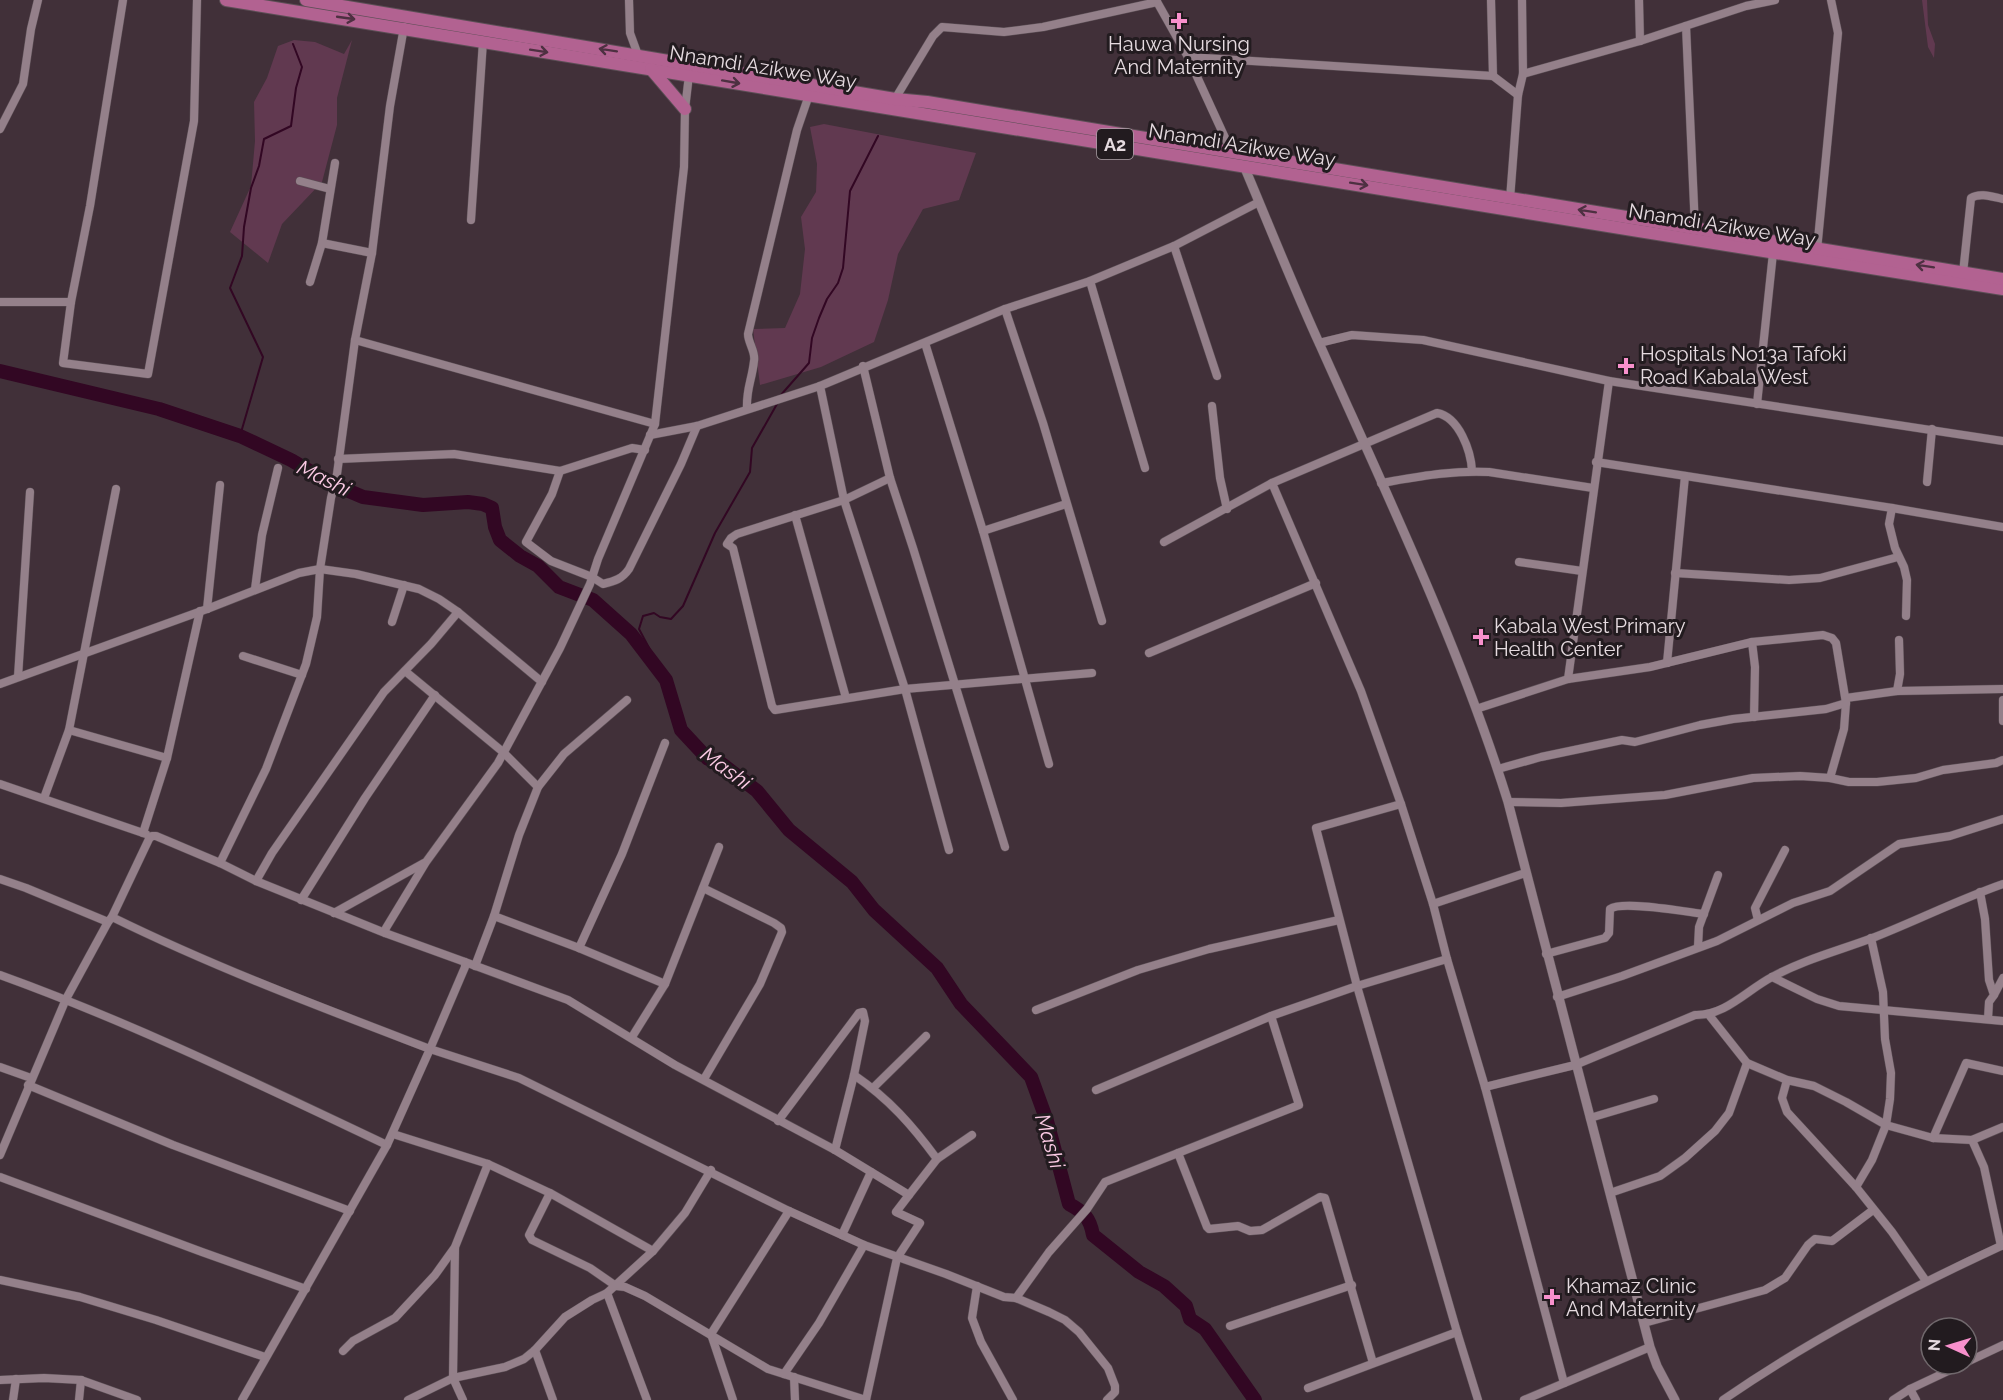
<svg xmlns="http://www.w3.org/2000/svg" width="2003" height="1400" viewBox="0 0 2003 1400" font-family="Raleway,sans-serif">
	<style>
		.green { fill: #613950 }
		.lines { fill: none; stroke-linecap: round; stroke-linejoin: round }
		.stream { stroke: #320723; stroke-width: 2 }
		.river { stroke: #320723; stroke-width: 14 }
		.minor-casing { stroke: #5c4f56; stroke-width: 9 }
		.tertiary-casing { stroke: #5c4f56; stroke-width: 10 }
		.trunk-casing { stroke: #5c4f56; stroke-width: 14 }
		.minor { stroke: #94808a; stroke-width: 8 }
		.tertiary { stroke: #94808a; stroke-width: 9 }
		.trunk { stroke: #b26291; stroke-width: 12 }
		.oneway { stroke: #4d3041 }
		.poi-dot { fill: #f890cc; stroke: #221b1f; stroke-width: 2 }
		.labels { text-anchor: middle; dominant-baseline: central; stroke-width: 6; stroke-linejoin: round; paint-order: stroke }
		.shield { fill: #221b1f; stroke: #aba1a6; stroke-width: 1.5 }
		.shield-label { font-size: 18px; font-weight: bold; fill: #e6dbe0 }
		.poi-label { font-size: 20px; fill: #e6dbe0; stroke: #221b1f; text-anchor: start }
		.street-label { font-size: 20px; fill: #e6dbe0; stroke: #221b1f }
		.water-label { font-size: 21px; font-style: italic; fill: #fbcae4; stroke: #221b1f }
	</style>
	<rect width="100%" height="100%" fill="#413039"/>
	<g class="green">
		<path d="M1922,0H1927L1928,25L1935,44L1934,58L1928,47Z"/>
		<path d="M294,40L315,42L344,54L352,40L337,98V125L322,182L282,224L268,263L230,232L251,186L255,141L254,102L267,78L278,46Z"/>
		<path d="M824,124L976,153L959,200L923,209L898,254L888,300L874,342L821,367L760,385L753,329L785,328L800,294L805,249L801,217L816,192L817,164L810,127Z"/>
	</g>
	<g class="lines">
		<g class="stream">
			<path d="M780,396L809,363L812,338L819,318L827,299L838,283L843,268L850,191L878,136"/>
			<path d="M240,436L263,357L230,288L242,256L244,227L251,188L259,166L264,139L291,126L296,88L302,67L293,44"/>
			<path d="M666,680L639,629L643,616L654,613L660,617L671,619L683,606L715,533L750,472L752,448L777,404"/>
		</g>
		<path class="river" d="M0,371L159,409L240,436L291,460L330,483L363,497L423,505L468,502L483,504L492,508L495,527L500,540L520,556L538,566L559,587L593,600L631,634L666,680L681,730L708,759L718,761L757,791L789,830L852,882L874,910L937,968L961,1004L1031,1077L1047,1121L1069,1204C1084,1212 1090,1218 1093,1235L1139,1272L1164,1286L1186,1306L1190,1319L1205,1329L1255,1400"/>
		<g class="minor-casing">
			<g id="minor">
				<path d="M123,0L90,206L71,302L63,363L148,374L194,121L197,0"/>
				<path d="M629,0L630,33L638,55"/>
				<path d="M1156,0L1188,57L1232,153"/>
				<path d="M1491,0L1493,76"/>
				<path d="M1639,0L1640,41"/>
				<path d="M1686,26L1695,228"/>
				<path d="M1188,57L1493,76L1518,95"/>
				<path d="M1523,74L1640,41L1746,6L1775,0"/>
				<path d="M689,75L685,109L684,167L655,424L598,559L590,584L560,648L498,763L426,862L386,928L385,933L465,962V967L430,1049L519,1078L789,1211L864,1245L946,1274L1004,1297L1016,1298L1049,1312L1065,1320L1079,1332L1108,1368L1115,1386V1392L1107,1400"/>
				<path d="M895,99L933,36L942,27L1004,32L1043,27L1157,2"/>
				<path d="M0,129L23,84L31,29L38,0"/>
				<path d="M300,181L330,189"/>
				<path d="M1510,199L1518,95L1523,74L1522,0"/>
				<path d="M471,220L483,41"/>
				<path d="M322,243L372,253"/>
				<path d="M1174,246L1217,376"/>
				<path d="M1817,250L1838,33L1831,0"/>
				<path d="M1963,273L1971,198C1980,192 1993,197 2003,199"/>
				<path d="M1090,281L1145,468"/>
				<path d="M310,282L322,243L335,163"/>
				<path d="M0,302H71"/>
				<path d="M1005,309L1043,423L1102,621"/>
				<path d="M355,340L655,424"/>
				<path d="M925,343L983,531L1049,764"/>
				<path d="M1319,343L1352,335L1423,340L1609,381L2003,441"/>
				<path d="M863,366L890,478L913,548L1005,847"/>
				<path d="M820,386L844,500L905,689L949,850"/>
				<path d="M1757,404L1773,253"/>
				<path d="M1212,406L1220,478L1227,509"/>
				<path d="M747,409C746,389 752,380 754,361C756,352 748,343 748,334L797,130L809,95"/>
				<path d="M650,435L697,426L820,386L1005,309L1090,281L1174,246L1259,202"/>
				<path d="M338,459L454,454L560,471L632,448L645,450"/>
				<path d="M1596,462L1892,508L2003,527"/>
				<path d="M560,471L552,494L526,542L551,561L592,577L603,584C615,581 622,579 629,569L681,464L697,426"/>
				<path d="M890,478L844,500L737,534L731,538L727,544L733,548L772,706L775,710L905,689L1092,673"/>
				<path d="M1927,482L1932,429"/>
				<path d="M1272,483L1361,691L1401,804L1433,904L1447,959L1485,1087L1564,1383"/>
				<path d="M1381,483C1417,477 1452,470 1489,472L1593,488"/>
				<path d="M1892,508L1889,524L1895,548L1904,567L1907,580L1906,616"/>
				<path d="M795,515L846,698"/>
				<path d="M983,531L1066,504"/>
				<path d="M1164,542L1272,483L1437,413C1459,417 1471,451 1472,471"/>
				<path d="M1519,562L1582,571"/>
				<path d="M1675,573L1789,580L1820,578L1898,557"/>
				<path d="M255,589L262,535L278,468"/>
				<path d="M207,609L220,485"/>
				<path d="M392,622L404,585"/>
				<path d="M1752,642L1755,667L1754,717"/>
				<path d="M1149,653L1316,583"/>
				<path d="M243,656L302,675"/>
				<path d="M1667,663L1685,476"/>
				<path d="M405,671L503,752L538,787"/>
				<path d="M18,677L30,492"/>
				<path d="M1568,679L1609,381"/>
				<path d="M0,684L207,609L299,573L320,569L356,574L419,589L439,599L458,612L542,682"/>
				<path d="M1897,691L1900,674L1899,640"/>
				<path d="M1846,698L1897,691L2003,689"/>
				<path d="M2003,700V721"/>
				<path d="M1476,709L1568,679L1650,667L1752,642L1823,635L1832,638L1836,643L1846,703L1844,729L1830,778"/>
				<path d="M69,730L167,758"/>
				<path d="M1498,769L1541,757L1622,740L1635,742L1700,725L1733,719L1826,709L1846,703"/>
				<path d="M0,784L146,834"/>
				<path d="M44,798L69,730L116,489"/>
				<path d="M1508,802L1561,803L1665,795L1753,778L1800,776L1830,778L1849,782H1877L1916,778L1943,770L1996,763L2003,760"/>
				<path d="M1401,804L1316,828L1357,986L1457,1332L1478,1400"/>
				<path d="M143,833L167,758L200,611"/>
				<path d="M220,863L256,881L385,933"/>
				<path d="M0,879L26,888L108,922"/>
				<path d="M256,881L272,853L384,692L431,644L458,612"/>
				<path d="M703,888L774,923L781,928L782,932L760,984L704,1079"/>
				<path d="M1980,892L1985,919L1989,980L1994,995L1989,1002L1988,1019"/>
				<path d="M301,900L365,798L435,695"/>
				<path d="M1433,904L1525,873"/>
				<path d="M334,913L424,863"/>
				<path d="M494,916L579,948L665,984"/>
				<path d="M112,917C216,968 323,1008 430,1049L387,1145L242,1400"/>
				<path d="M1758,920L1755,908L1785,850"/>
				<path d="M1698,947L1699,927L1718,875"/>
				<path d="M579,948L622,854L665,743"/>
				<path d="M1546,954L1605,938L1609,933L1610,909C1622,900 1687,912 1704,914"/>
				<path d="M465,962L568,1000L675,1065L835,1150L909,1195L937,1159L972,1135"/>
				<path d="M475,966L494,916L519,835L538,787L564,754L627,700"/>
				<path d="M0,975C133,1023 260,1085 387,1145"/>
				<path d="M1772,977L1817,999L1839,1006L2003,1021"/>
				<path d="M1994,995L2003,978"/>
				<path d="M1557,997L1622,976L1717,941L1793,903L1830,891L1899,844L1950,836L2003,819"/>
				<path d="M1036,1010L1138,970L1209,949L1339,920"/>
				<path d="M1709,1015L1747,1063L1787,1080L1814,1086L1846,1102L1886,1125L1933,1138L1972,1140L2003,1127"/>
				<path d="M632,1037L665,984L719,847"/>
				<path d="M0,1067L31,1078"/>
				<path d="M854,1075C889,1099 912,1125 937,1159"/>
				<path d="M1787,1080L1782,1098L1787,1112L1856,1187L1892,1232L1926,1281"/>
				<path d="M28,1085L173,1145L350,1211"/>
				<path d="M1485,1087L1575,1065L1695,1015C1725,1016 1747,990 1772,977C1805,959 1841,950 1875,937C1918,920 1960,899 2003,884"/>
				<path d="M873,1088L926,1036"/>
				<path d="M1096,1090L1271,1016L1357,986L1447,959"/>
				<path d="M1590,1118L1654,1099"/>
				<path d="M778,1121L859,1013L863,1012L865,1021L854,1075L835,1150"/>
				<path d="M393,1134L488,1164L550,1193L653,1251"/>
				<path d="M1933,1138L1966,1063L2003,1071"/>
				<path d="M1972,1140L1984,1167L2001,1246"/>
				<path d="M1178,1153L1207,1227L1209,1229L1238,1226L1250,1231L1262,1230L1320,1197L1325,1198L1373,1363"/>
				<path d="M0,1155L66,999L108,922L112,917L149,839L152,836H156L220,863L266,769L306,664L317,617L320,569L331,498L337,474L355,340L372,253L390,106L404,27"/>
				<path d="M0,1177L202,1252L306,1289"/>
				<path d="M1856,1187L1872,1160L1886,1125L1890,1099L1891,1073L1885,1039L1883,992L1871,938"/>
				<path d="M550,1193L529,1235L532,1240L590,1268L616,1286L625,1287L645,1296L768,1369L866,1400"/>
				<path d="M1610,1193L1660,1176L1685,1158L1715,1131L1729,1113L1747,1063"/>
				<path d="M842,1235L871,1172"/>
				<path d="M455,1248L453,1378L463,1400"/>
				<path d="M0,1280L80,1297L156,1320L265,1357"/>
				<path d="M977,1286L972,1318L981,1342L1013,1400"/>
				<path d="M607,1293L647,1400"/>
				<path d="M1016,1298L1049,1252L1087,1209L1105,1182L1299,1105L1271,1016"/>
				<path d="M1644,1323L1765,1290L1785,1278L1808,1245L1815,1239L1832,1241L1873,1210"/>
				<path d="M1230,1326L1352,1285"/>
				<path d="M535,1350L553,1400"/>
				<path d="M343,1351L353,1341L395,1318L435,1275L455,1247L488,1164"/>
				<path d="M1967,1362L2003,1345"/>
				<path d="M784,1374L819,1323L864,1245"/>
				<path d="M794,1377L795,1400"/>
				<path d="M0,1380L44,1378L81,1380L137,1400"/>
				<path d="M1308,1388L1457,1332"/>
				<path d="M1910,1389L1916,1400"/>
				<path d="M13,1400L16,1379"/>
				<path d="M79,1400L81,1380"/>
				<path d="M408,1400L453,1378L505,1367L524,1359L535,1350L565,1317L592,1300L607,1293L653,1251L685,1213L711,1170"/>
				<path d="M733,1400L711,1334L789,1211"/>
				<path d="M866,1400L897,1258L920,1223L896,1212L909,1195"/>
				<path d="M1524,1400L1650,1347"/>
				<path d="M1723,1400C1811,1339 1906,1290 2003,1245"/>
				<path d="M1893,1400L1910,1389L1963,1364"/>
			</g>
		</g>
		<g class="tertiary-casing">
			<path id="tertiary" d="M1244,166C1269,225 1293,286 1320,345C1387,495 1459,645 1508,802L1650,1347L1657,1366L1675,1400"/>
		</g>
		<g class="trunk-casing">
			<g id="trunk">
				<path d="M226,0C819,93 1410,197 2003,289"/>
				<path d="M306,0L895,99L927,102L2003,279"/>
				<path d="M651,69L685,109"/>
			</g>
		</g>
		<use href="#minor" class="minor"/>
		<use href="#tertiary" class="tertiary"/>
		<use href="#trunk" class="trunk"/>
	</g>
	<defs><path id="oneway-shaft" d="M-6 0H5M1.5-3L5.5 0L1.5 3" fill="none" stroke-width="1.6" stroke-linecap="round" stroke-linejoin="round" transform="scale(1.5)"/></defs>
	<g class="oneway">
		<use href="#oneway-shaft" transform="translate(346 18) rotate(8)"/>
		<use href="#oneway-shaft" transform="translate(608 50) rotate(-171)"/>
		<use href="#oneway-shaft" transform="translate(539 51) rotate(9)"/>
		<use href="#oneway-shaft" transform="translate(731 82) rotate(10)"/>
		<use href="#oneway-shaft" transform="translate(1359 184) rotate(9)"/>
		<use href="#oneway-shaft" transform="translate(1587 211) rotate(-171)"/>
		<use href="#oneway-shaft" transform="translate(1925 266) rotate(-171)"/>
	</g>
	<g class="poi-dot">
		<path d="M1176 12h6v6h6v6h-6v6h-6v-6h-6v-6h6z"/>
		<path d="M1623 357h6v6h6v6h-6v6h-6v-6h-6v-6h6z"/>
		<path d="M1478 628h6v6h6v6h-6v6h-6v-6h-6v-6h6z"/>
		<path d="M1549 1288h6v6h6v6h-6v6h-6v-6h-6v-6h6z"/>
	</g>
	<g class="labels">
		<rect class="shield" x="1097" y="129" width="36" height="30" rx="4.5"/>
		<g class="shield-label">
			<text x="1115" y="144">A2</text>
		</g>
		<g class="poi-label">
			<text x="1179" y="44" text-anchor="middle">Hauwa Nursing<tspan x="1179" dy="23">And Maternity</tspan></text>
			<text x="1640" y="354">Hospitals No13a Tafoki<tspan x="1640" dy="23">Road Kabala West</tspan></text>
			<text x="1494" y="626">Kabala West Primary<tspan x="1494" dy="23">Health Center</tspan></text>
			<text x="1566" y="1286">Khamaz Clinic<tspan x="1566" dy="23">And Maternity</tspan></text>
		</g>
		<g class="street-label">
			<text transform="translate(763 67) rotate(9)">Nnamdi Azikwe Way</text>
			<text transform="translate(1242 145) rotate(9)">Nnamdi Azikwe Way</text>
			<text transform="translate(1722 225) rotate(9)">Nnamdi Azikwe Way</text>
		</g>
		<g class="water-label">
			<text transform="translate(324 478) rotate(26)">Mashi</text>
			<text transform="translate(726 768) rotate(36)">Mashi</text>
			<text transform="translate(1050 1141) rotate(73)">Mashi</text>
		</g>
	</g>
	<g transform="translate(1949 1346) rotate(274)"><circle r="28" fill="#221b1f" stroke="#70686c" stroke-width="1.5"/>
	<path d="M0-4.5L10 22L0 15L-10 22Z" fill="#f890cc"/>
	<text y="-9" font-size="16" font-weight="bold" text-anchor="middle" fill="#e6dbe0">N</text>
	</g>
</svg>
